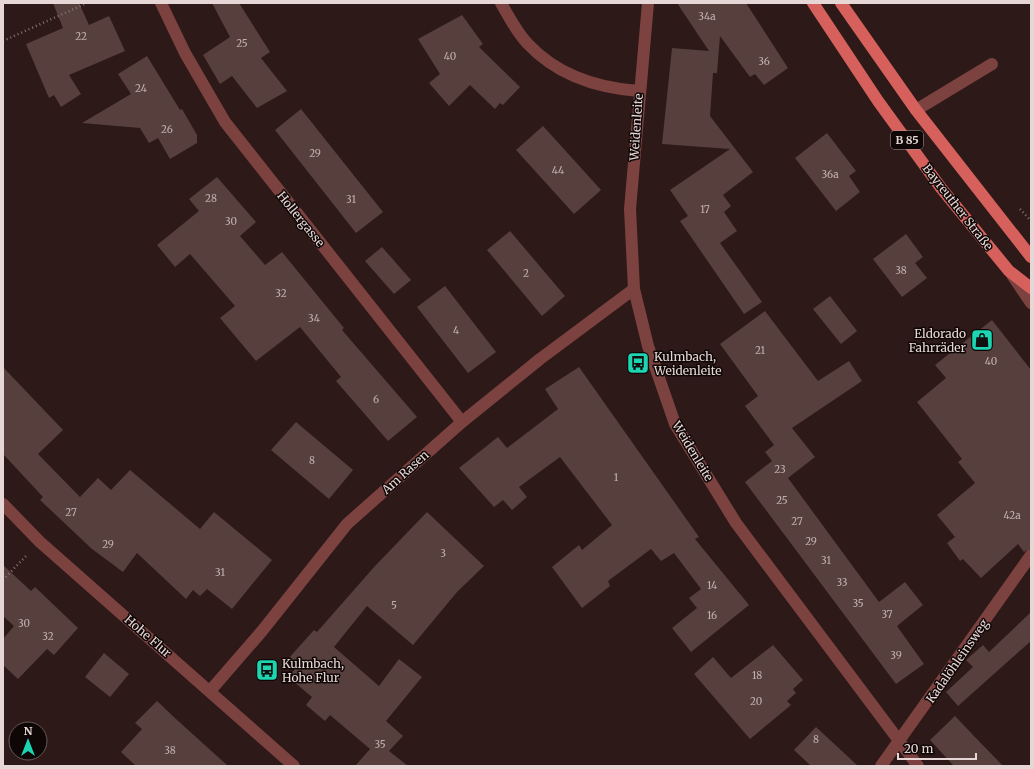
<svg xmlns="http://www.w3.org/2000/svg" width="1034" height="769" viewBox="0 0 1034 769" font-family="Merriweather,serif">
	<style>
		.building { fill: #563f3d }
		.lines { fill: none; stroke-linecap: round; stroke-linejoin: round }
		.path { stroke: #857372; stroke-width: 2.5; stroke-dasharray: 1 3; stroke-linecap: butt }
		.lane { stroke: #7b423f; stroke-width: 12 }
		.street { stroke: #7b423f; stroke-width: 12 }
		.primary { stroke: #d5605c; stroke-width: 12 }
		.labels { text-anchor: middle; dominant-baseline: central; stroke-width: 3; stroke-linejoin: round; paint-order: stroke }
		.number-label { font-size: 10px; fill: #c2b1b0 }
		.shield { fill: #0f0706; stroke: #a69998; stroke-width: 1 }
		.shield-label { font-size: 11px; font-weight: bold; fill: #e6d7d6 }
		.street-label { font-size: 12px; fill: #e6d7d6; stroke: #0f0706 }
		.poi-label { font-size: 12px; fill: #e6d7d6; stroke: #0f0706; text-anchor: start }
	</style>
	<rect width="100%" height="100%" fill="#2d1918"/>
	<g class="building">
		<path d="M53,3H79L89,25L109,16L125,51L69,75L81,94L61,107L54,95L49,98L26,44L63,28Z"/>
		<path d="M212,3H239L270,52L261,58L287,91L257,108L232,76L220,84L203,55L230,37Z"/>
		<path d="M677,3H746L788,68L764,85L755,74L750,77L720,36L717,73H713L710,116L753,172L723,195L731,206L724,212L737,231L720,243L762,302L744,314L680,221L688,216L670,190L730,149L662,144L672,48L709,51Z"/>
		<path d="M462,15L483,44L479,47L520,87L503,105L500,103L495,109L470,85L449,106L429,83L440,74L418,39Z"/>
		<path d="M147,56L180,110L182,109L197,135V143L170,159L158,138L149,143L140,128L82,123L131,94L118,74Z"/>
		<path d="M301,109L383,212L356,233L275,130Z"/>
		<path d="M543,126L601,190L574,214L516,150Z"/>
		<path d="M827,133L856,171L849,176L860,192L836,211L795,158Z"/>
		<path d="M217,177L256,222L240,236L265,265L282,252L344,328L342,330L417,417L388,441L336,381L341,377L300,327L256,361L220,318L235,306L190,254L175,267L157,245L199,211L189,199Z"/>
		<path d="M510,231L565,296L542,316L487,250Z"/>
		<path d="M906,234L923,257L915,263L927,278L902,297L873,259Z"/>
		<path d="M382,247L411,280L394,294L365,261Z"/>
		<path d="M445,286L496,352L468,373L417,307Z"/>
		<path d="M830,296L857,331L841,344L813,309Z"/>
		<path d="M765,311L818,381L849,361L862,381L792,428L815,457L788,478L879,602L905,582L923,605L897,626L924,664L896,684L745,482L772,461L765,452L774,445L745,406L758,396L720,344Z"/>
		<path d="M992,320L1031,370V548L1024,552L1018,544L981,578L963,559L960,561L947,543L955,537L937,515L975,483L958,462L962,459L917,402L946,378L935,365Z"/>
		<path d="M3,367L63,430L38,454L80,497L98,478L111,490L130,470L200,529L214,512L272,560L232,609L207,589L200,596L193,590L186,599L137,553L123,572L92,549L40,500L43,497L3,454Z"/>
		<path d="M579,367L699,537L695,539L749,605L691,652L672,628L697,608L689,598L701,589L674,553L661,561L651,549L608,581L610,586L582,608L552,567L579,545L582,550L612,525L560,457L519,487L527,497L512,510L503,500L494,507L459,468L498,437L507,448L558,409L545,389Z"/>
		<path d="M296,422L353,470L329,499L271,450Z"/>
		<path d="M427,512L484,566L457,592L413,645L367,606L334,647L379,686L399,659L422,677L386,721L403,736L389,751L408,766H355L370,749L330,715L325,721L306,705L312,697L288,677L297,667L288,659L314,630L317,632L375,566Z"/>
		<path d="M3,565L31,591L35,587L78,628L54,655L47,649L18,679L3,665V639L14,626L3,616Z"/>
		<path d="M1031,612V641L958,706L946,692L973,667L966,660L983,645L989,652Z"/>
		<path d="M773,645L803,680L793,689L796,693L787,701L791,705L750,739L694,674L713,657L731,678Z"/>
		<path d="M104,653L129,674L110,697L85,677Z"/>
		<path d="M157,701L176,719L228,766H136L121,752L142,729L135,723Z"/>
		<path d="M955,716L973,735L1003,766H954L930,740Z"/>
		<path d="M816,727L858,766H811L794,750Z"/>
	</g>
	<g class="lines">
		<g class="path">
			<path d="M3,41L87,3"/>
			<path d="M1020,209L1031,221"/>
			<path d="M3,580L27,555"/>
		</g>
		<path class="lane" d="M916,110L992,64"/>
		<g class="street">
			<path d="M161,3L185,53L225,122L462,422"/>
			<path d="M501,3C509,17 517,33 528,44C557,75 597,88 639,91"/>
			<path d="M648,3L630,209L634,289L648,346L675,424L736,523L918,766"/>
			<path d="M1012,275L1031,303"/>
			<path d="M3,504L40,542L294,766"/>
			<path d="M210,691L262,631L347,524L462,422L540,359L634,289"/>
			<path d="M881,766L1031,555"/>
		</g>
		<g class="primary">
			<path d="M813,3L878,101L941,188L1009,271L1031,288"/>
			<path d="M841,3L916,110L1031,257"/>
		</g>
	</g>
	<defs>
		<g id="shop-square" transform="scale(1.15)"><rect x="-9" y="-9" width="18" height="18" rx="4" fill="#1cd5b1" stroke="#0f0706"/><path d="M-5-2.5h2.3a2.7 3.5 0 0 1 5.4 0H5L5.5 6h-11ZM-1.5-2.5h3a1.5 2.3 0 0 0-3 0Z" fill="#111"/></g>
		<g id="bus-square" transform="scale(1.15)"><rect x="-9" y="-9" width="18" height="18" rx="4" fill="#1cd5b1" stroke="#0f0706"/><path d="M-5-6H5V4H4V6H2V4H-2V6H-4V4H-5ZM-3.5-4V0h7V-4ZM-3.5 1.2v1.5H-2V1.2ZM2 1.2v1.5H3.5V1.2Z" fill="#111"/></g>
	</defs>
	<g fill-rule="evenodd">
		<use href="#shop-square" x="982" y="340"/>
		<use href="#bus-square" x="638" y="363"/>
		<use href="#bus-square" x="267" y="670"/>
	</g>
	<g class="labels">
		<g class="number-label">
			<text x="707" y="16">34a</text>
			<text x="81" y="36">22</text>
			<text x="242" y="43">25</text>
			<text x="450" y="56">40</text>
			<text x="764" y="61">36</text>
			<text x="141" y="88">24</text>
			<text x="167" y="129">26</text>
			<text x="315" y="153">29</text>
			<text x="558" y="170">44</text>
			<text x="830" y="174">36a</text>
			<text x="211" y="198">28</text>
			<text x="351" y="199">31</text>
			<text x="705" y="209">17</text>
			<text x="231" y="221">30</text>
			<text x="901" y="270">38</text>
			<text x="526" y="273">2</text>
			<text x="281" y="293">32</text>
			<text x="314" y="318">34</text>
			<text x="456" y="330">4</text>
			<text x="760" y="350">21</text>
			<text x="991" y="361">40</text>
			<text x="376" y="399">6</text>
			<text x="312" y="460">8</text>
			<text x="780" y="469">23</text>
			<text x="616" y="477">1</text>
			<text x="782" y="500">25</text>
			<text x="71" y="512">27</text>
			<text x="1012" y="515">42a</text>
			<text x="797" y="521">27</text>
			<text x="811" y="541">29</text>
			<text x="108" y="544">29</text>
			<text x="443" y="553">3</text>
			<text x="826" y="560">31</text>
			<text x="220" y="572">31</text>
			<text x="842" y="582">33</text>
			<text x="712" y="585">14</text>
			<text x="858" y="603">35</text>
			<text x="394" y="605">5</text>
			<text x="887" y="614">37</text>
			<text x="712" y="615">16</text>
			<text x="24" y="623">30</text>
			<text x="48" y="636">32</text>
			<text x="896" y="655">39</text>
			<text x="757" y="675">18</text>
			<text x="756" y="701">20</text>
			<text x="816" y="739">8</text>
			<text x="380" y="744">35</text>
			<text x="170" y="750">38</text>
		</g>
		<rect class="shield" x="891" y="131" width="32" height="18" rx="3"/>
		<g class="shield-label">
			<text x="907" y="140">B 85</text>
		</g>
		<g class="street-label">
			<text transform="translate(636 127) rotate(-86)">Weidenleite</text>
			<text transform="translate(958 207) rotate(52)">Bayreuther Straße</text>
			<text transform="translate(301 219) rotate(51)">Hollergasse</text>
			<text transform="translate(693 451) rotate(59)">Weidenleite</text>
			<text transform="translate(405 472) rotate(-42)">Am Rasen</text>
			<text transform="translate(148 636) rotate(41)">Hohe Flur</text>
			<text transform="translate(957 661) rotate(-55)">Kadalöhleinsweg</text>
		</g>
		<g class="poi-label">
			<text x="966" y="333" text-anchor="end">Eldorado<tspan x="966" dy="14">Fahrräder</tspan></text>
			<text x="654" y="356">Kulmbach,<tspan x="654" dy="14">Weidenleite</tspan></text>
			<text x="282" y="663">Kulmbach,<tspan x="282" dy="14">Hohe Flur</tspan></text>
		</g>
	</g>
	<rect width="1034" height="769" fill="none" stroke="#e6d7d6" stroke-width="8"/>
	<g transform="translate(28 741)"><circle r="19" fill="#0f0706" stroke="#655a59"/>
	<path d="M0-3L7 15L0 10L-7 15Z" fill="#1cd5b1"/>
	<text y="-6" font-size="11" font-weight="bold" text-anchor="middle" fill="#e6d7d6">N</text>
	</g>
	<path d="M898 753v6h78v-6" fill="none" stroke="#e6d7d6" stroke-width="2"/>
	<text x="904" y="753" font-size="12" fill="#e6d7d6" stroke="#0f0706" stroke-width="3" paint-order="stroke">20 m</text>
</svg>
